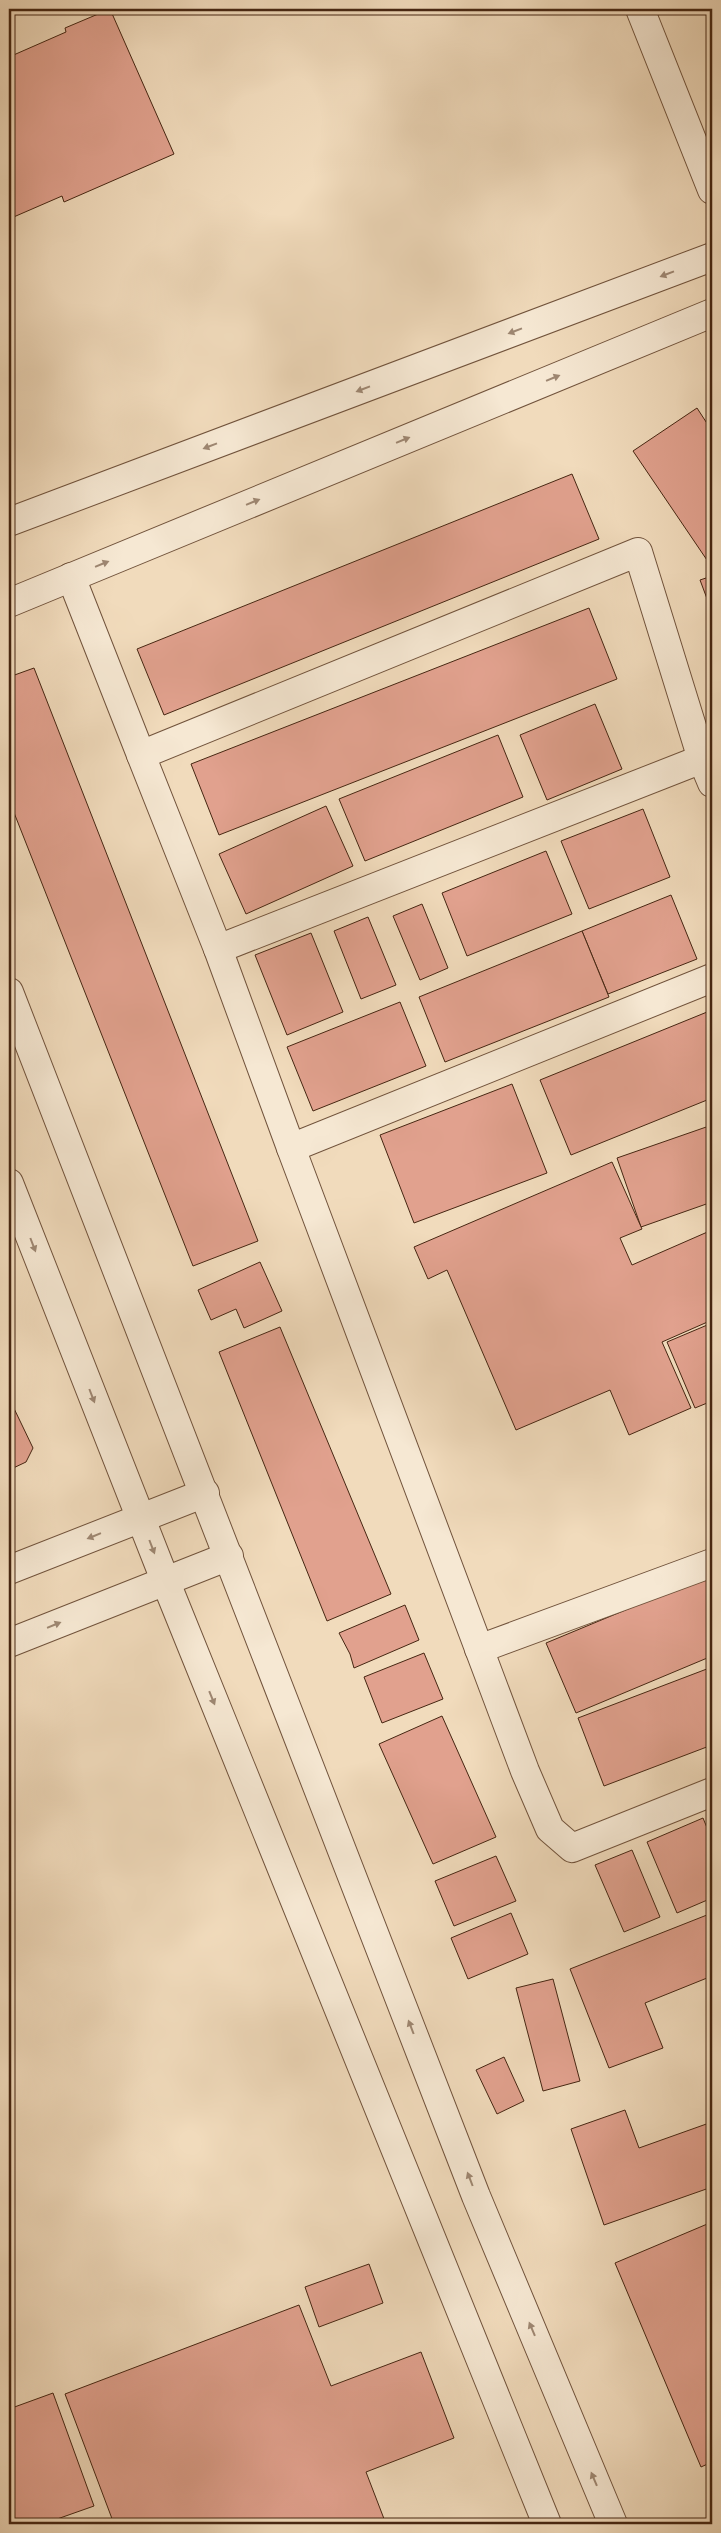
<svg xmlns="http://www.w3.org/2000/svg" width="721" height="2533" viewBox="0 0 721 2533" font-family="'Libre Bodoni',serif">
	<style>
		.building { fill: #e1a18e; stroke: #462612 }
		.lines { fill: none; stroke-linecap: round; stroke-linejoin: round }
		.minor-casing { stroke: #71533c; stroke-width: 30 }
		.minor { stroke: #f6e8d3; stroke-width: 28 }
		.oneway { fill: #9e8772 }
	</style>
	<rect width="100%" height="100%" fill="#f1dbbc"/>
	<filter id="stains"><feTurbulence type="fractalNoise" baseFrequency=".004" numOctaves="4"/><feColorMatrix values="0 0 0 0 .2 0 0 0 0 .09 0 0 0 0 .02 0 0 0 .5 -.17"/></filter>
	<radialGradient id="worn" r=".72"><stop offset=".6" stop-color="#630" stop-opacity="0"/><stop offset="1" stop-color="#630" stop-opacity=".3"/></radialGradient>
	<g class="building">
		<path d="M110,9L174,154L64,202L62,196L9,219V57L66,32L65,28Z"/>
		<path d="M697,408L712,431L711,566L633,451Z"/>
		<path d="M572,474L599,539L164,715L137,649Z"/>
		<path d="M712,576V612L700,580Z"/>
		<path d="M589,608L617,679L219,835L191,764Z"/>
		<path d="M34,668L258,1241L193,1266L9,800V677Z"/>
		<path d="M595,704L622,769L547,800L520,735Z"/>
		<path d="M498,735L523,797L365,861L339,799Z"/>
		<path d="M326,806L353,866L246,914L219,854Z"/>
		<path d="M643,809L670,877L589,909L561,841Z"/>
		<path d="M546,851L572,914L467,956L442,893Z"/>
		<path d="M671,895L697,959L608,994L582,931Z"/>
		<path d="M422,904L448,968L420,980L393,916Z"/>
		<path d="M368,917L396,985L361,999L334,931Z"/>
		<path d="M582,931L609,997L445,1062L419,997Z"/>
		<path d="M311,933L343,1012L287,1035L255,955Z"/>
		<path d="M400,1002L426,1066L313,1111L287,1047Z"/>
		<path d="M712,1010V1098L571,1155L540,1080Z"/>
		<path d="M512,1084L547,1173L414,1223L380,1135Z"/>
		<path d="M712,1125V1202L641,1227L617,1158Z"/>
		<path d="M612,1162L642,1229L620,1238L632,1265L712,1230V1320L662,1342L691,1408L629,1435L610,1390L516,1430L447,1270L428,1279L414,1247Z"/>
		<path d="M260,1262L282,1311L244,1328L236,1309L211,1320L198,1290Z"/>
		<path d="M712,1323V1401L695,1408L667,1342Z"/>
		<path d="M280,1327L391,1594L327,1621L219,1352Z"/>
		<path d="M9,1398L33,1448L26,1462L9,1470Z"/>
		<path d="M712,1574V1656L576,1713L546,1643Z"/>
		<path d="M405,1605L419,1640L354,1668L350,1654L339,1633Z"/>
		<path d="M424,1653L443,1699L382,1723L364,1677Z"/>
		<path d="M712,1667V1745L604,1786L578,1718Z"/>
		<path d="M442,1716L496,1837L433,1864L379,1744Z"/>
		<path d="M703,1818L712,1840V1898L677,1913L647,1842Z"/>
		<path d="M632,1850L660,1917L624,1932L595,1865Z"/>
		<path d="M496,1856L516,1901L454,1926L435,1881Z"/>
		<path d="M511,1913L528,1954L468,1979L451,1938Z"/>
		<path d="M712,1913V1976L645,2003L663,2048L609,2068L570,1969Z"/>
		<path d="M553,1979L580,2081L543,2091L516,1988Z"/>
		<path d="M504,2057L524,2101L497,2114L476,2070Z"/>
		<path d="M625,2110L639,2148L712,2122V2187L604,2225L571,2129Z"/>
		<path d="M712,2222V2462L701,2467L615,2263Z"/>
		<path d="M369,2264L383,2303L319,2327L305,2287Z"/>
		<path d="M299,2305L331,2386L421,2352L454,2438L366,2472L386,2524H114L65,2394Z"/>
		<path d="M53,2393L94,2506L43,2524H9V2409Z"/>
	</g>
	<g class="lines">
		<g class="minor-casing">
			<g id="minor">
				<path d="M640,9L712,190"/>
				<path d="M9,522L712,257"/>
				<path d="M71,577L141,755"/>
				<path d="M9,603L712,313"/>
				<path d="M218,949L702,759"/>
				<path d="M712,978L291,1148L525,1771L550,1829L572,1848L712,1792"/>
				<path d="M9,992L476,2196L613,2524"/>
				<path d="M291,1148L218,949L141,755L638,552L702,759L712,783"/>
				<path d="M9,1183L165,1580L547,2524"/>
				<path d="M9,1570L205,1493"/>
				<path d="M9,1643L229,1556"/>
				<path d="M479,1649L712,1563"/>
			</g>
		</g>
		<use href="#minor" class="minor"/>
	</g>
	<defs><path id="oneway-solid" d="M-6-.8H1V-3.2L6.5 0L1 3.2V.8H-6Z" transform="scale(1.25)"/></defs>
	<g class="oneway">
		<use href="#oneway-solid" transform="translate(667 274) rotate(159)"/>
		<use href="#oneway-solid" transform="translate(515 331) rotate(159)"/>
		<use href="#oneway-solid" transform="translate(553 378) rotate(-22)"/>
		<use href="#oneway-solid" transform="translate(363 389) rotate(159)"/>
		<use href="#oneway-solid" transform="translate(403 440) rotate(-22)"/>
		<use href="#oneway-solid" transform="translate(210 446) rotate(159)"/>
		<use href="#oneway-solid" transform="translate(253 502) rotate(-22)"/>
		<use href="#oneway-solid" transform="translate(102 564) rotate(-22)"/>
		<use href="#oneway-solid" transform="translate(33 1245) rotate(69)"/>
		<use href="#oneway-solid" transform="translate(92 1396) rotate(69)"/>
		<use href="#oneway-solid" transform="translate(94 1536) rotate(158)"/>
		<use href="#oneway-solid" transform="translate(152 1547) rotate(69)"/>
		<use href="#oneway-solid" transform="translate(54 1625) rotate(-22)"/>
		<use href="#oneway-solid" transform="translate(212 1698) rotate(68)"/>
		<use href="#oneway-solid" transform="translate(411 2027) rotate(-111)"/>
		<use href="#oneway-solid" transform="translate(470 2179) rotate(-111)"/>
		<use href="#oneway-solid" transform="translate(532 2329) rotate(-113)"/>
		<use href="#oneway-solid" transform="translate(594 2479) rotate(-113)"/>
	</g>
	<rect width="721" height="2533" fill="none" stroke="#f1dbbc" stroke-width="30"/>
	<rect x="10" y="10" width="701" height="2513" fill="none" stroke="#462612" stroke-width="2.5"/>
	<rect x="15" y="15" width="691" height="2503" fill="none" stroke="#462612"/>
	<rect width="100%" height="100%" filter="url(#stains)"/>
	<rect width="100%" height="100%" fill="url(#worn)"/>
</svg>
